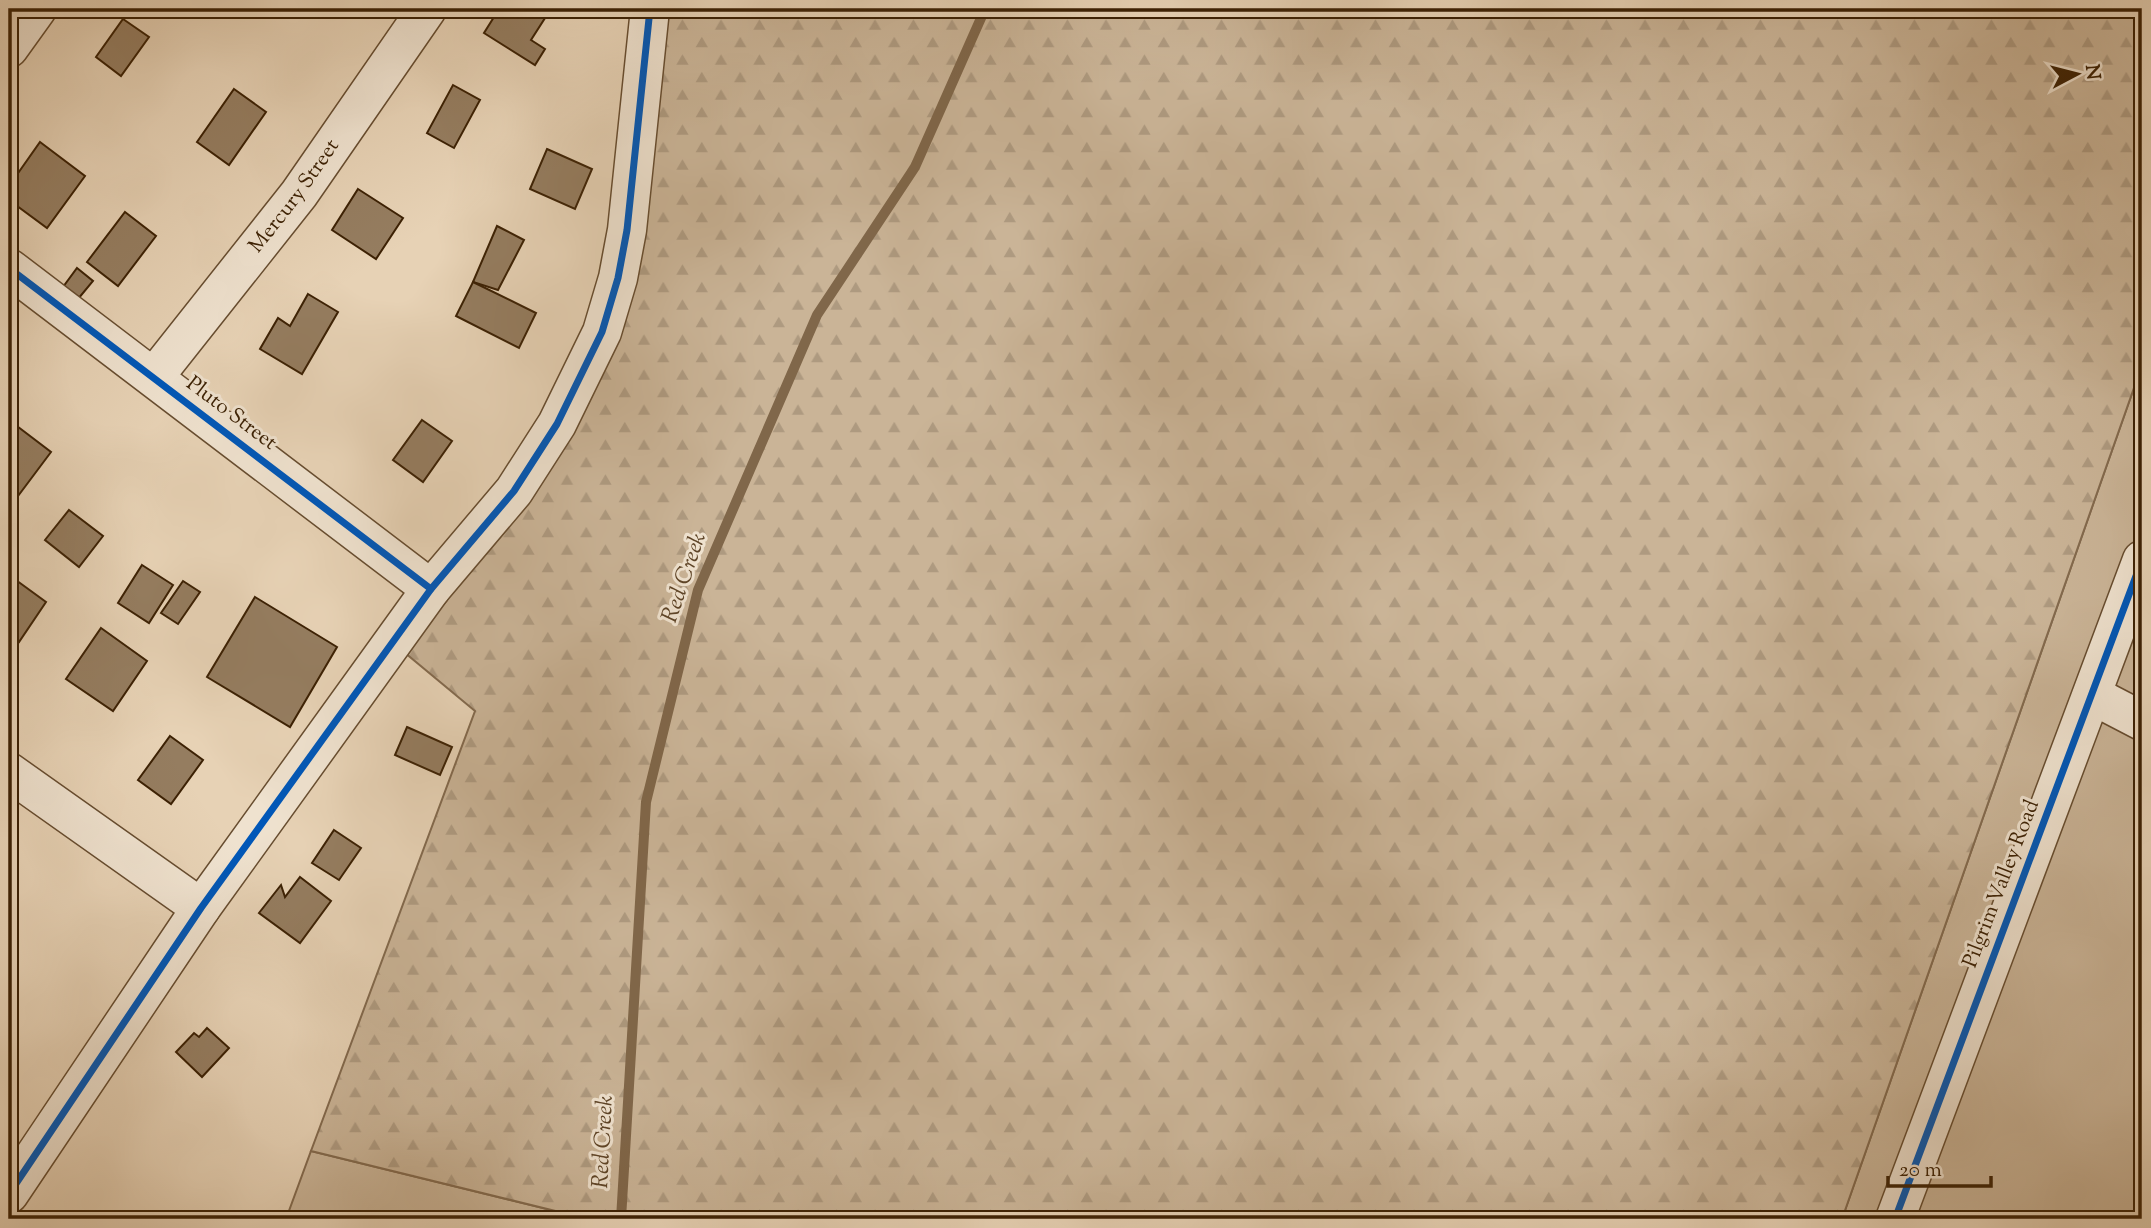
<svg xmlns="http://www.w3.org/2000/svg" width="2151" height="1228" viewBox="0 0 2151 1228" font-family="'Sorts Mill Goudy',serif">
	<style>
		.green { fill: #cab497; stroke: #836a4e; stroke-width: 2 }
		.forest { fill: url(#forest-firs); stroke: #836a4e; stroke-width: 2 }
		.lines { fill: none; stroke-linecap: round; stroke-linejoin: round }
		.stream { stroke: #80674a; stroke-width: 10 }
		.building { fill: #957d60; stroke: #3c2104; stroke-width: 2 }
		.minor-casing { stroke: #674d30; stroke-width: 41 }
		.minor { stroke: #efe2cf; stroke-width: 38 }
		.cycleway-casing { stroke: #efe2cf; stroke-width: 11 }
		.cycleway { stroke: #0057b8; stroke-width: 7 }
		.labels { text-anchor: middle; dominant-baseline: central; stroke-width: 6; stroke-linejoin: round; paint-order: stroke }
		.street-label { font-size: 21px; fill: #3c2104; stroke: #efe2cf }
		.water-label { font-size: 23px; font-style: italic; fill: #5e4427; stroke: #efe2cf }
	</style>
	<defs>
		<pattern id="forest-firs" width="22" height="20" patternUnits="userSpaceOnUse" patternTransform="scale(1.75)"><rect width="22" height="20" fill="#cab497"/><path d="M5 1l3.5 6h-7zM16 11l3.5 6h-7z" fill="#ae9a80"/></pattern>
	</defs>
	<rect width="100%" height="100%" fill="#e7d2b5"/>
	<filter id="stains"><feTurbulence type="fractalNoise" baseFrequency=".00286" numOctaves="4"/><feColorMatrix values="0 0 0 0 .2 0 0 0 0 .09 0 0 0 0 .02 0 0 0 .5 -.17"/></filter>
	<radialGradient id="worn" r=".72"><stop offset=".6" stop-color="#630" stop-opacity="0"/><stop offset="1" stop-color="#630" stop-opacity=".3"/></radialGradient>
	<g class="green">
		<path d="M2142,365V1219H1842Z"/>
		<path d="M311,1151L588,1219H286Z"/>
	</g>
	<path class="forest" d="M668,9H2142V365L1842,1219H588L311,1151L475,711L404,652L586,399Z"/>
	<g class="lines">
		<path class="stream" d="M621,1219L646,802L698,590L817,315L915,167L985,9"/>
	</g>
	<g class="building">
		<path d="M499,9H530L545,18L531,40L545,49L535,65L484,33Z"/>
		<path d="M123,19L149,37L121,76L96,57Z"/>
		<path d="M453,85L480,100L454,148L427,133Z"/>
		<path d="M234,89L266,112L229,165L197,142Z"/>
		<path d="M40,142L85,176L47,228L9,200V186Z"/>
		<path d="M547,149L592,169L575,209L530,189Z"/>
		<path d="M358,189L403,218L376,259L332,230Z"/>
		<path d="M125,212L156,236L118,286L87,262Z"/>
		<path d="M497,226L524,240L498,290L473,282Z"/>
		<path d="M77,268L93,281L78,299L63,287Z"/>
		<path d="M473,282L536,313L519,348L456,316Z"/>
		<path d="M308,294L338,312L302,374L260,349L278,318L290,326Z"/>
		<path d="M9,420L51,452L9,508Z"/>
		<path d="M422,420L452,441L423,482L393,460Z"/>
		<path d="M69,510L103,536L79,567L45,540Z"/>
		<path d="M142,565L173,585L149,623L118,603Z"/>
		<path d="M9,575L46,602L19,642L9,635Z"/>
		<path d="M183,581L200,592L178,624L161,613Z"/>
		<path d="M255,597L337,647L290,727L207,677Z"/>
		<path d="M101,628L147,661L113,711L66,679Z"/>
		<path d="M407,727L452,747L440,775L395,755Z"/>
		<path d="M170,736L203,760L171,804L138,780Z"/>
		<path d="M334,830L361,848L339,880L312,863Z"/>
		<path d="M300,877L331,901L300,943L259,913L281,885L285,897Z"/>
		<path d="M207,1028L229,1048L202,1077L176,1052L194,1033L199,1037Z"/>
	</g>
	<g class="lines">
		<g class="minor-casing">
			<g id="minor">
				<path d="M9,48L37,9"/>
				<path d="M9,268L431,589"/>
				<path id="s1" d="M154,377L299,194L427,9"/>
				<path d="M2092,695L2142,721"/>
				<path d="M9,772L201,908"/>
				<path d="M9,1194L201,908L431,589L514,491L557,424L602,332L618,278L627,230L650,9"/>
				<path d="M1895,1219L2142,560"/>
			</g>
		</g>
		<use href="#minor" class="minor"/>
		<g class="cycleway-casing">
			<g id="cycleway">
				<path d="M9,268L431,589"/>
				<path d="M9,1194L201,908L431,589L514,491L557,424L602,332L618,278L627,230L650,9"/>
				<path d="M1895,1219L2142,560"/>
			</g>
		</g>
		<use href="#cycleway" class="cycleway"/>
	</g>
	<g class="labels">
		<g class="street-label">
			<text stroke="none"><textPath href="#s1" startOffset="229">Mercury Street</textPath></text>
			<text transform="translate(231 414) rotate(37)">Pluto Street</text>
			<text transform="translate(2002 884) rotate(-69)">Pilgrim Valley Road</text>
		</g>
		<g class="water-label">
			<text transform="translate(685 578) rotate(-71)">Red Creek</text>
			<text transform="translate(604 1142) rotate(-87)">Red Creek</text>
		</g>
	</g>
	<rect width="2151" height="1228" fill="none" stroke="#e7d2b5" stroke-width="35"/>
	<rect x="10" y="10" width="2130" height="1207" fill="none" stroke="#3c2104" stroke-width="3.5"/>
	<rect x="18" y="18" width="2116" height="1193" fill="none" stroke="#3c2104" stroke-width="2"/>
	<g transform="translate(2077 74) rotate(83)" stroke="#efe2cf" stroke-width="5" paint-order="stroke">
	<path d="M0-5L12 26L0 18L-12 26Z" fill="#3c2104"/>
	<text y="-10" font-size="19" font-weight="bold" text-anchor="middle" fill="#3c2104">N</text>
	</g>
	<path d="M1888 1176v10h103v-10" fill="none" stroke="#3c2104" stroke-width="3.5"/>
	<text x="1899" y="1176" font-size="21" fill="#3c2104" stroke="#efe2cf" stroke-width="5" paint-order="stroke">20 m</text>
	<rect width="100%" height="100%" filter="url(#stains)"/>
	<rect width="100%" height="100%" fill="url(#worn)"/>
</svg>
